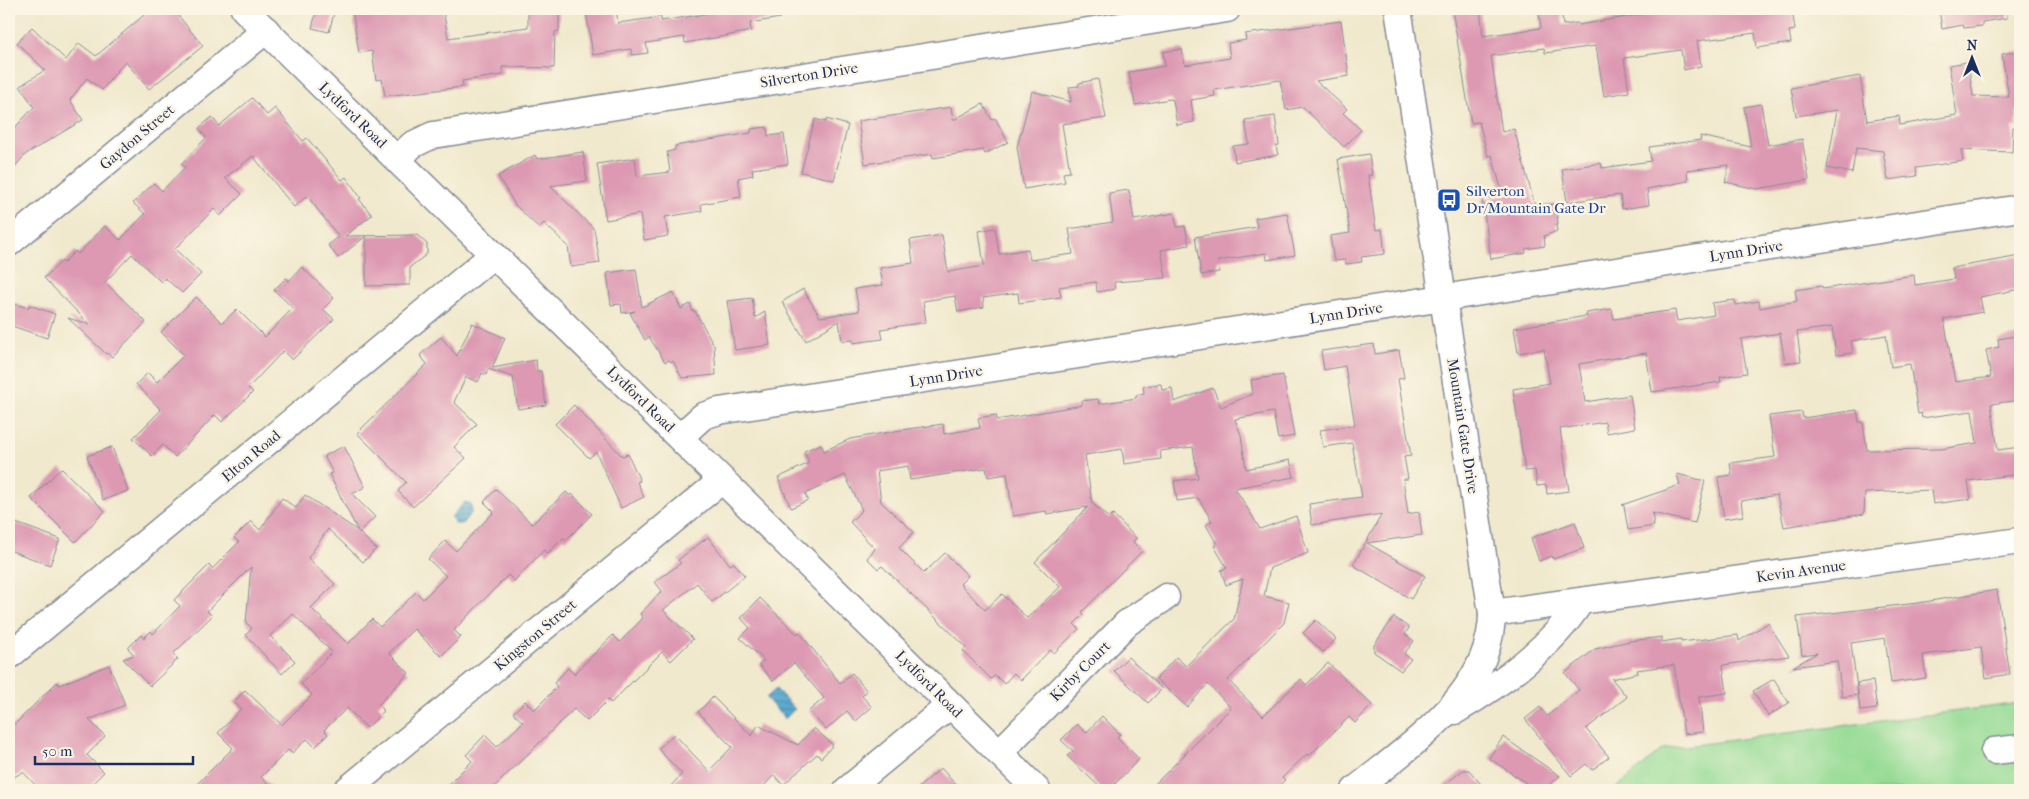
<svg xmlns="http://www.w3.org/2000/svg" width="2029" height="799" viewBox="0 0 2029 799" font-family="'IM FELL French Canon',serif">
	<style>
		.green { fill: #95db94; stroke: #588579 }
		.water { fill: url(#water-rules); stroke: #366a96 }
		.building { fill: #dd99b2; fill-rule: evenodd }
		.lines { fill: none; stroke-linecap: round; stroke-linejoin: round }
		.minor-casing { stroke: #868c96; stroke-width: 29 }
		.minor { stroke: #fff; stroke-width: 26 }
		.labels { text-anchor: middle; dominant-baseline: central; stroke-width: 4.5; stroke-linejoin: round; paint-order: stroke }
		.street-label { font-size: 15px; fill: #1b2f5e; stroke: #fcf5e5 }
		.transit-label { font-size: 15px; fill: #164399; stroke: #fcf5e5; text-anchor: start }
	</style>
	<defs>
		<pattern id="water-rules" width="6" height="5" patternUnits="userSpaceOnUse" patternTransform="scale(1.25)"><rect width="6" height="5" fill="#52a6cd"/><path d="M0 2.5h6" fill="none" stroke="#4388aa"/></pattern>
	</defs>
	<rect width="100%" height="100%" fill="#fcf5e5"/>
	<filter id="ink" filterUnits="userSpaceOnUse"><feTurbulence type="fractalNoise" baseFrequency=".02" numOctaves="2"/><feDisplacementMap in="SourceGraphic" scale="10" xChannelSelector="R" yChannelSelector="G"/><feConvolveMatrix kernelMatrix="1 2 1 2 8 2 1 2 1" color-interpolation-filters="sRGB"/></filter>
	<filter id="wash" filterUnits="userSpaceOnUse"><feTurbulence type="fractalNoise" baseFrequency=".0096" numOctaves="4" result="noise"/><feDisplacementMap in="SourceGraphic" scale="20" xChannelSelector="R" yChannelSelector="G"/><feGaussianBlur stdDeviation="1.12" result="paint"/><feColorMatrix in="noise" values="0 0 0 0 0 0 0 0 0 0 0 0 0 0 0 0 0 1.4 0 .05"/><feComposite in="paint" operator="in"/></filter>
	<g filter="url(#wash)">
		<rect width="100%" height="100%" fill="#f0e9cd"/>
		<path class="green" d="M2020,703V790H1614L1663,749Z"/>
		<g class="water">
			<path d="M465,502L471,504L472,512L462,524H455L451,517Z"/>
			<path d="M776,689L795,709L785,719L766,698Z"/>
		</g>
		<g id="blocks">
			<g class="building">
				<path d="M151,9H173L203,46L149,89L125,61L102,90L87,78L70,100L83,120L26,154L9,173V134L34,107L20,86L45,70L17,43L32,27L66,60L79,43L96,56Z"/>
				<path d="M317,9H335L329,32L312,28Z"/>
				<path d="M352,9H400L401,12L443,9L448,38L528,27V10L559,11V31L555,32L554,68L502,67L503,75L462,81L463,87L385,96L382,79L376,80L372,51L359,53Z"/>
				<path d="M603,9H616L618,23L661,17V21L737,9H780V18L750,23L751,31L720,37L685,43L684,37L646,43L648,53L632,55L631,49L593,55L586,12Z"/>
				<path d="M1452,9H1480L1483,36L1541,28L1539,12L1561,10L1563,25L1578,23V25L1644,14L1643,9H1792L1795,30L1789,31L1791,43L1757,48L1755,33L1697,41L1701,66L1684,70L1681,50L1624,58L1629,92L1604,96L1596,46L1545,53L1544,48L1491,56L1502,132L1514,129L1535,206L1556,204L1558,224H1556L1557,231L1544,236L1545,246L1525,249L1526,253L1491,259L1482,199L1503,196L1492,155L1488,156L1479,122L1471,123Z"/>
				<path d="M1939,9H2007V18L1982,22V26L1964,28L1963,25L1942,29Z"/>
				<path d="M1341,21L1349,76L1316,81L1347,109L1343,113L1361,130L1344,147L1303,107L1286,110L1280,80L1214,90L1215,96L1191,100L1194,122L1177,125L1173,100L1170,99L1135,105L1129,72L1165,66L1163,52L1182,49L1185,65L1230,58L1228,43L1246,40L1245,34Z"/>
				<path d="M2019,51L2020,108H2017V127H2013L2012,152L1961,150L1963,161L1916,168L1917,176L1888,180L1883,151L1856,148L1852,173L1827,168L1837,110L1796,116L1791,88L1860,76L1867,121L1899,116L1900,125L1957,115L1949,65L1968,62L1973,96L2009,97L2002,54Z"/>
				<path d="M1098,79L1106,118L1062,124L1070,172L1063,173L1065,182L1024,189L1017,147L1032,91L1071,102L1069,87L1079,86V83Z"/>
				<path d="M252,98L267,115L275,108L303,141L307,138L342,180L346,177L361,198L359,199L372,215L345,236L417,235L427,244V254L410,267V285L366,286V236L338,258L328,245L339,237L307,196L294,207L253,156L225,178L242,194L220,216L214,209L175,249L201,274L182,293L165,278L161,282L132,254L105,282L146,322L112,357L107,353L106,354L68,318L90,325L44,278L62,261L64,263L75,251L78,254L105,226L120,240L145,214L133,203L154,183L162,191L185,167L181,164L206,138L199,128L212,117L219,126Z"/>
				<path d="M983,104L992,120L995,118L1008,142L985,154L983,150L933,158L932,154L865,164L858,121L951,107L953,120Z"/>
				<path d="M1761,104L1768,145L1802,139L1809,180L1757,189L1725,182L1729,165L1687,170L1688,181L1647,189L1649,205L1622,209L1620,195L1567,202L1562,169L1601,163L1602,168L1651,161L1649,147L1701,140L1700,136L1751,147L1744,107Z"/>
				<path d="M1275,116L1279,145L1276,146L1278,155L1235,162L1233,146L1249,144L1245,120Z"/>
				<path d="M815,119L826,122V119L848,125L834,180L801,172Z"/>
				<path d="M767,127L768,136L784,134L788,164L752,169L753,175L738,178L741,197L701,204L702,211L665,217L668,236L644,240L640,214L606,220L597,164L635,158L637,176L670,172L667,152L675,150V146L751,133V129Z"/>
				<path d="M583,152L587,181L550,186L594,229L600,263L571,267L568,246L544,223L539,228L515,205L498,176L535,155L537,159Z"/>
				<path d="M1369,154L1372,175H1368L1376,230L1382,229L1385,254L1361,257L1362,262L1346,264L1345,260L1334,261L1330,236L1350,233L1338,159Z"/>
				<path d="M1129,190L1134,220L1174,213L1177,227L1185,226L1189,245L1161,250L1166,278L1114,282L1115,289L1097,292L1096,282L1059,287L1061,297L1019,303L1018,293L983,298L984,307L958,312L955,296L923,301L926,322L881,329L883,339L853,343V340L842,341L839,321L806,341L782,302L803,289L820,317L859,311L855,289L883,285L880,268L913,263L910,240L942,235L948,272L984,266L979,231L995,228L999,254L1028,249L1030,260L1073,254L1069,229L1113,222L1109,193Z"/>
				<path d="M1287,213L1295,255L1267,260L1266,253L1218,261L1219,272L1201,275L1195,237L1257,227L1255,218Z"/>
				<path d="M2020,256V289L1980,297L1983,312L1944,319L1955,382L1991,377L1986,350L1999,347L1998,339L2020,335V364H2016L2020,400L1991,404L1998,450L2020,447V474L1968,481L1971,499L1933,504L1931,490L1865,493L1864,514L1784,527L1777,495L1741,501L1743,516L1724,519L1718,477L1732,475L1730,463L1775,457L1769,416L1802,412L1803,418L1857,410L1859,422H1863L1867,450L1941,449L1977,443L1972,411L1922,418L1921,413L1918,414L1910,364L1891,367L1886,335L1851,341L1853,353L1836,355L1832,327L1797,332L1801,361L1785,363L1780,333L1741,339L1747,373L1720,377L1721,382L1652,392L1646,353L1579,364L1585,402L1630,395L1635,428L1607,433L1605,422L1560,429L1569,491L1547,494L1546,485L1537,486L1535,470L1525,471L1513,389L1550,383L1544,349L1518,353L1514,328L1587,316L1586,313L1612,309L1614,319L1675,310L1677,321L1714,315L1712,303L1735,300L1736,305L1759,301L1760,308L1797,301L1795,290L1822,286V289L1914,275L1915,285L1954,279L1952,268Z"/>
				<path d="M302,267L334,298L323,309L334,319L292,360L283,351L248,388L253,392L222,422L215,415L175,457L163,445L152,456L133,438L161,410L136,384L148,373L157,382L184,355L161,332L196,297L222,323L237,309L265,337L293,308L274,290L286,278L289,281Z"/>
				<path d="M636,269L642,307L673,292L681,309L690,304L693,312L695,311L714,345L716,375L682,378L673,361L671,362L669,360L665,362L649,337L645,340L630,313L635,311L622,313L621,304L611,305L607,273Z"/>
				<path d="M752,298L755,318L765,312L770,345L735,350L727,301Z"/>
				<path d="M9,302L28,308L29,305L55,314L47,338L9,325Z"/>
				<path d="M472,323L505,338L492,368L536,360L537,371H541L546,405L518,409L513,377L488,369L486,375L482,373L478,382L466,377L454,402L477,424L454,447L466,458L413,507L398,491L406,482L357,433L427,364L420,355L441,337L457,356Z"/>
				<path d="M1374,344L1375,354L1399,350L1404,378L1398,379L1411,456L1404,457L1408,479H1403L1408,514L1419,512L1422,535L1367,543L1425,576L1411,599L1353,565L1382,514L1312,525L1309,504L1362,497L1352,443L1323,447L1320,430L1355,425L1345,366L1324,370L1321,351Z"/>
				<path d="M1283,375L1294,436L1278,439L1273,412L1235,419L1241,435L1246,469L1290,460L1294,477L1235,488L1260,529L1296,516L1308,553L1270,568L1264,596L1289,602L1284,623L1228,680L1263,716L1301,679L1306,685L1328,663L1372,705L1355,723L1349,717L1309,756L1307,754L1282,778L1285,780L1274,790H1149L1231,708L1208,684L1187,707L1156,679L1176,657L1186,666L1234,619L1243,579L1226,585L1221,570L1227,568L1214,546L1217,544L1206,525L1212,521L1198,498L1177,501L1174,481L1198,478L1193,447L1160,451L1161,459L1124,464L1122,449L1085,455L1092,503L1109,518L1113,514L1136,538L1133,542L1142,551L1082,612L1084,614L1074,624L1079,629L1054,653L1050,650L1021,680L1014,673L1004,684L995,675L991,679L963,651L966,647L882,566L878,569L867,558L875,549L850,522L862,510L845,475L805,494L808,500L791,508L778,478L809,463L804,451L821,444L824,451L850,439L901,430L943,424L944,434L980,428L978,418L996,415L997,420L1082,405L1081,401L1098,399L1099,404L1136,398V395L1144,393L1143,386L1161,384L1162,390L1172,388L1174,402L1213,388L1221,407L1253,394L1251,380ZM908,466L910,480L986,468L988,477L1007,474L1013,516L1046,511L1047,514L1088,507L1035,562L1060,587L1027,618L1002,594L985,610L960,584L968,576L945,553L924,573L899,548L914,532L881,502L877,471Z"/>
				<path d="M574,405L622,456L628,454L640,481L637,482L644,497L621,508L596,452L589,458L555,424Z"/>
				<path d="M344,446L365,487L352,494L375,517L359,532L376,549L363,562L328,529L308,558L335,584L311,608L348,644L372,619L380,627L416,592L423,599L446,576L428,559L445,541L456,551L494,512L484,502L496,489L532,524L566,492L570,496L572,494L592,514L566,540L563,538L547,554L544,550L514,581L508,575L454,630L461,637L441,656L414,629L389,653L409,673L378,705L384,711L367,728L347,708L324,730L328,734L315,747L307,739L292,753L288,750L261,777L275,790H191L233,748L218,733L241,709L234,702L245,690L282,725L312,695L301,684L332,652L293,614L270,636L295,661L282,674L267,658L246,635L252,628L246,623L251,567L207,611L212,616L173,654L178,659L150,686L123,659L134,655L128,648L141,635L144,638L151,631L153,634L180,606L174,600L209,565L212,569L239,542L234,538L251,521L260,530L282,498L296,508L305,495L358,531L329,474L333,473L324,456Z"/>
				<path d="M112,447L128,491L103,500L87,456Z"/>
				<path d="M61,468L105,511L75,542L31,498Z"/>
				<path d="M1677,474L1705,481L1695,523L1652,513L1654,526L1628,530L1624,506L1622,505L1680,485Z"/>
				<path d="M1575,522L1584,548L1553,559L1552,556L1539,561L1531,538Z"/>
				<path d="M16,523L60,539L50,565L9,550V542Z"/>
				<path d="M708,537L730,565L734,563L745,576L712,602L697,583L663,610L693,639L671,661L662,652L611,703L608,700L587,721L574,709L491,790H443L472,761L466,755L485,735L497,747L523,722L513,713L525,701L534,710L557,687L554,683L568,668L574,674L613,635L620,642L643,618L640,614L662,591L655,582L681,563L678,560Z"/>
				<path d="M1997,590L2010,674L1986,678L1981,647L1923,655L1926,678L1891,683L1885,638L1851,643L1858,695L1842,697L1837,661L1793,667L1817,653L1802,655L1797,617L1918,603Z"/>
				<path d="M760,598L797,634L799,632L840,683L852,673L867,691L862,696L872,707L856,721L847,711L826,730L809,711L824,698L794,663L773,681L759,665L764,660L740,638L750,628L741,618Z"/>
				<path d="M1394,617L1409,628L1405,634L1414,641L1404,654L1411,659L1401,671L1374,652V645Z"/>
				<path d="M1316,620L1336,639L1323,652L1303,633Z"/>
				<path d="M1768,623L1789,656L1723,665L1727,693L1699,697L1703,732L1684,734L1674,665L1637,670L1638,673L1612,679L1627,697L1586,729L1609,757L1592,770L1586,764L1571,776L1525,719L1540,707L1547,716L1579,690L1565,673L1595,649L1630,641L1662,637V642L1681,639V642L1738,635L1739,641Z"/>
				<path d="M1128,657L1162,689L1148,703L1114,671Z"/>
				<path d="M109,665L125,705L89,720L105,736L87,755L104,772L86,790H40L23,772L14,777L9,765V727L16,723L57,682L59,685Z"/>
				<path d="M1774,679L1789,703L1768,716L1753,691Z"/>
				<path d="M1873,681L1877,709L1860,711L1857,683Z"/>
				<path d="M713,697L752,736L758,725L798,745L814,728L833,745L821,758L817,754L783,785L774,775L760,790H667L682,774L658,749L674,734L709,771L732,747L698,712Z"/>
				<path d="M1102,716L1120,734L1117,737L1139,759L1109,790H1103L1067,756L1073,751L1061,740L1077,724L1086,733Z"/>
				<path d="M1503,737L1560,776L1543,790H1532L1526,783L1489,758Z"/>
				<path d="M941,768L960,790H916Z"/>
				<path d="M1463,770H1469L1486,790H1438Z"/>
			</g>
		</g>
	</g>
	<g filter="url(#ink)">
		<use href="#blocks" fill-opacity="0" stroke="#868c96" stroke-width="1"/>
		<g class="lines">
			<g class="minor-casing">
				<g id="minor">
					<path d="M244,9L1037,790"/>
					<path d="M398,159L412,145L433,135L1227,9"/>
					<path d="M9,243L266,30"/>
					<path d="M680,437L703,416L719,411L2020,208"/>
					<path d="M1492,613L2020,541"/>
					<path d="M9,656L493,255"/>
					<path d="M1455,711C1502,683 1551,648 1581,601"/>
					<path d="M1994,751L2020,748"/>
					<path d="M999,753L1127,623L1166,597"/>
					<path d="M347,790L722,480"/>
					<path d="M847,790L950,705"/>
					<path d="M1355,790C1411,744 1492,693 1492,613L1398,9"/>
				</g>
			</g>
			<use href="#minor" class="minor"/>
		</g>
	</g>
	<defs>
		<g id="bus-square" transform="scale(1.25)"><rect x="-9" y="-9" width="18" height="18" rx="4" fill="#1a4fb4" stroke="#fcf5e5"/><path d="M-5-6H5V4H4V6H2V4H-2V6H-4V4H-5ZM-3.5-4V0h7V-4ZM-3.5 1.2v1.5H-2V1.2ZM2 1.2v1.5H3.5V1.2Z" fill="#fff"/></g>
	</defs>
	<g fill-rule="evenodd">
		<use href="#bus-square" x="1449" y="200"/>
	</g>
	<g class="labels">
		<g class="street-label">
			<text transform="translate(809 75) rotate(-9)">Silverton Drive</text>
			<text transform="translate(353 115) rotate(44)">Lydford Road</text>
			<text transform="translate(137 137) rotate(-40)">Gaydon Street</text>
			<text transform="translate(1746 251) rotate(-9)">Lynn Drive</text>
			<text transform="translate(1346 313) rotate(-9)">Lynn Drive</text>
			<text transform="translate(946 376) rotate(-9)">Lynn Drive</text>
			<text transform="translate(641 399) rotate(44)">Lydford Road</text>
			<text transform="translate(1463 426) rotate(81)">Mountain Gate Drive</text>
			<text transform="translate(251 456) rotate(-40)">Elton Road</text>
			<text transform="translate(1801 571) rotate(-8)">Kevin Avenue</text>
			<text transform="translate(535 635) rotate(-40)">Kingston Street</text>
			<text transform="translate(1080 671) rotate(-45)">Kirby Court</text>
			<text transform="translate(929 684) rotate(45)">Lydford Road</text>
		</g>
		<g class="transit-label">
			<text x="1466" y="191">Silverton<tspan x="1466" dy="17">Dr/Mountain Gate Dr</tspan></text>
		</g>
	</g>
	<rect width="2029" height="799" fill="none" stroke="#fcf5e5" stroke-width="30"/>
	<g transform="translate(1972 58)" stroke="#fcf5e5" stroke-width="4" paint-order="stroke">
	<path d="M0-4L9 19L0 12L-9 19Z" fill="#1b2f5e"/>
	<text y="-8" font-size="14" font-weight="bold" text-anchor="middle" fill="#1b2f5e">N</text>
	</g>
	<path d="M35 756v8h158v-8" fill="none" stroke="#1b2f5e" stroke-width="2.5"/>
	<text x="42" y="756" font-size="15" fill="#1b2f5e" stroke="#fcf5e5" stroke-width="4" paint-order="stroke">50 m</text>
</svg>
